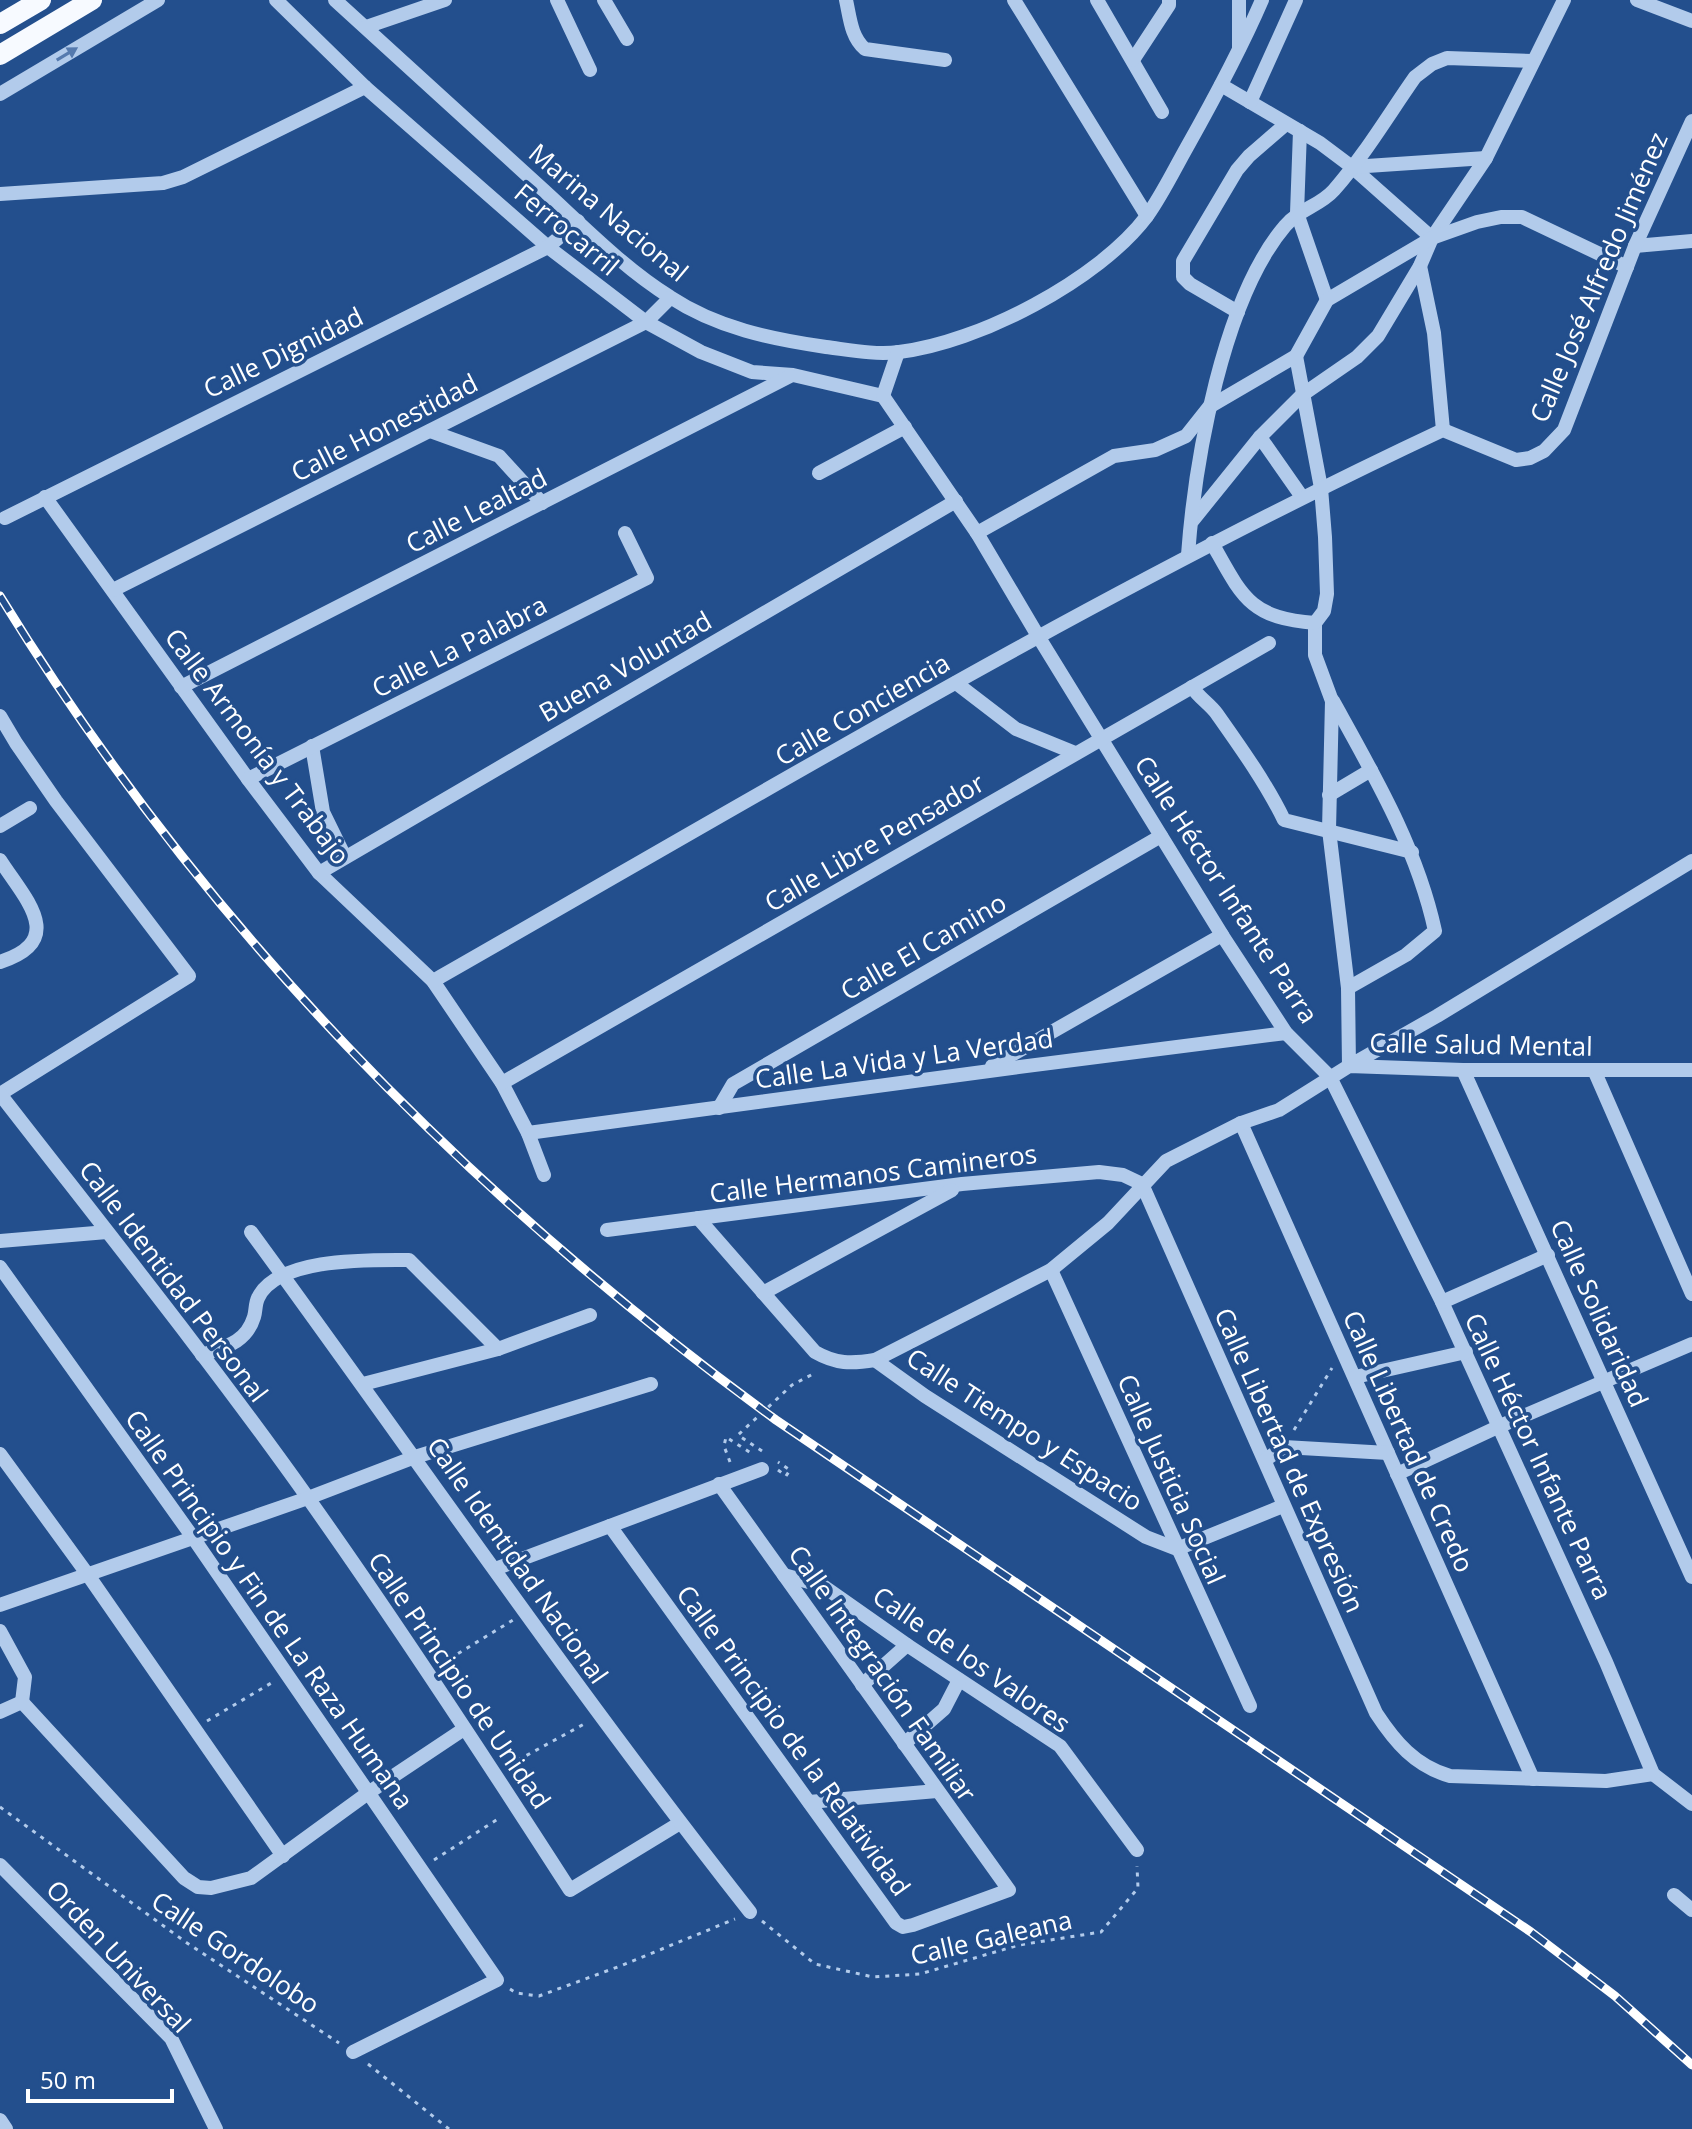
<svg xmlns="http://www.w3.org/2000/svg" width="1692" height="2129" viewBox="0 0 1692 2129" font-family="'Open Sans',sans-serif">
	<style>
		.lines { fill: none; stroke-linecap: round; stroke-linejoin: round }
		.path { stroke: #b2cbeb; stroke-width: 3; stroke-dasharray: 4 6; stroke-linecap: butt }
		.minor { stroke: #b2cbeb; stroke-width: 14 }
		.major { stroke: #f7faff; stroke-width: 20 }
		.rail-casing { stroke: #fff; stroke-width: 9 }
		.rail { stroke: #234f8d; stroke-width: 6; stroke-dasharray: 18; stroke-linecap: butt }
		.oneway { fill: #557aae }
		.labels { text-anchor: middle; dominant-baseline: central; stroke-width: 7; stroke-linejoin: round; paint-order: stroke }
		.street-label { font-size: 26px; fill: #fff; stroke: #234f8d }
	</style>
	<rect width="100%" height="100%" fill="#234f8d"/>
	<g class="lines">
		<g class="path">
			<path d="M1294,1430L1332,1368"/>
			<path d="M762,1451L738,1435L792,1385L815,1373"/>
			<path d="M730,1462L724,1446L726,1437L754,1455"/>
			<path d="M778,1470L786,1476L790,1470L778,1462"/>
			<path d="M441,1664L513,1620"/>
			<path d="M207,1721L273,1682"/>
			<path d="M509,1765L586,1723"/>
			<path d="M0,1807L187,1943L339,2043"/>
			<path d="M434,1860L501,1817"/>
			<path d="M762,1921L815,1964L873,1977L920,1974L1019,1945L1101,1932L1138,1888L1137,1866"/>
			<path d="M510,1989L516,1993L539,1996L623,1965L735,1919"/>
			<path d="M368,2064L449,2129"/>
		</g>
		<g class="minor">
			<path d="M276,0L365,87L548,247L646,322L701,352L752,372L793,375L883,396"/>
			<path d="M335,0C403,62 471,124 539,186C581,224 622,267 670,297C717,328 771,339 826,347C850,350 875,355 899,352C978,343 1099,280 1147,216C1162,195 1174,170 1187,147C1214,99 1240,51 1262,0"/>
			<path d="M557,0L590,70"/>
			<path d="M604,0L627,39"/>
			<path d="M846,0C850,18 851,37 865,49L945,60"/>
			<path d="M1014,0L1147,216"/>
			<path d="M1097,0L1162,112"/>
			<path d="M1239,0V48"/>
			<path d="M1637,0L1692,21"/>
			<path d="M366,27L445,0"/>
			<path d="M1133,60L1169,5V0"/>
			<path d="M1221,85L1320,143L1352,167L1432,238"/>
			<path d="M0,94L158,0"/>
			<path d="M1250,102L1296,0"/>
			<path d="M1300,131L1297,213L1327,300"/>
			<path d="M1352,167L1486,158"/>
			<path d="M0,194L163,183L183,177L365,87"/>
			<path d="M1635,246L1692,241"/>
			<path d="M1420,266L1434,333L1443,430"/>
			<path d="M1238,312L1190,284L1183,277V261L1237,170L1249,156L1286,124"/>
			<path d="M1296,356L1321,488L1325,537L1327,594L1324,611L1315,623V655L1332,701L1329,830L1348,988L1349,1066L1437,1016L1692,861"/>
			<path d="M883,396L977,533L1038,636L1222,935L1286,1033L1330,1077L1442,1302L1606,1662L1653,1774L1692,1804"/>
			<path d="M883,396L898,352"/>
			<path d="M430,431L499,456L542,503"/>
			<path d="M1260,437L1302,497"/>
			<path d="M819,473L905,427"/>
			<path d="M45,497L248,779L319,873L433,981L502,1083L528,1133L544,1175"/>
			<path d="M5,518L548,247L578,221"/>
			<path d="M1193,520L1260,437L1302,395L1357,357L1378,336L1420,266L1432,238L1486,158L1564,0"/>
			<path d="M977,533L1114,456L1155,450L1186,436L1209,407L1296,356L1327,300L1432,238L1477,222L1501,217H1522L1627,267"/>
			<path d="M1212,543C1242,596 1249,618 1315,623"/>
			<path d="M1188,555C1195,460 1223,299 1285,226C1299,209 1320,206 1334,190C1364,156 1389,114 1415,77L1432,64L1447,58L1533,61"/>
			<path d="M113,590L646,322L670,298"/>
			<path d="M956,683L1016,729L1075,753"/>
			<path d="M181,687L790,376"/>
			<path d="M1192,687C1199,698 1210,704 1217,714C1241,748 1266,783 1284,820L1412,852"/>
			<path d="M1333,701C1374,775 1417,848 1435,931L1406,955L1348,988"/>
			<path d="M0,716L16,743L56,801L189,976L0,1094"/>
			<path d="M312,746L323,812L345,857"/>
			<path d="M248,779L647,578L625,533"/>
			<path d="M1329,795L1371,770"/>
			<path d="M0,826L30,808"/>
			<path d="M0,860C25,899 68,940 0,962"/>
			<path d="M319,873L956,501"/>
			<path d="M433,981C766,791 1095,593 1443,430L1516,460L1530,458L1544,451L1564,430L1635,246L1692,121"/>
			<path d="M992,1066L1222,935"/>
			<path d="M1463,1070L1692,1577"/>
			<path d="M1594,1070L1692,1294"/>
			<path d="M502,1083L1269,643"/>
			<path d="M0,1094C104,1228 210,1360 308,1498C399,1626 485,1758 570,1890L680,1823"/>
			<path d="M719,1108L733,1084L1161,836"/>
			<path d="M1241,1123L1533,1779"/>
			<path d="M528,1133C781,1099 1033,1064 1286,1033"/>
			<path d="M698,1218L815,1352C836,1364 851,1364 875,1360L1051,1270L1108,1223L1166,1161L1241,1123L1279,1110L1349,1066L1463,1070H1692"/>
			<path d="M607,1230L962,1184L1099,1172L1123,1175L1142,1184L1376,1713C1395,1742 1415,1766 1450,1776L1606,1781L1653,1774"/>
			<path d="M251,1232C417,1459 576,1691 750,1912"/>
			<path d="M0,1241L107,1232"/>
			<path d="M0,1267L194,1539L497,1980L353,2052"/>
			<path d="M1051,1270L1250,1706"/>
			<path d="M763,1293L952,1190"/>
			<path d="M1442,1302L1548,1255"/>
			<path d="M202,1355C225,1347 246,1343 254,1317C256,1311 255,1304 258,1298C277,1257 371,1260 409,1260L498,1349"/>
			<path d="M875,1360L925,1396L1146,1537L1177,1549L1283,1506"/>
			<path d="M1355,1377L1466,1352"/>
			<path d="M363,1384L498,1349L590,1315"/>
			<path d="M0,1454L88,1575L283,1856"/>
			<path d="M1265,1460L1284,1447L1388,1453"/>
			<path d="M1397,1474L1500,1426L1692,1344"/>
			<path d="M610,1526L896,1923L903,1927L913,1925L1009,1890L719,1484"/>
			<path d="M495,1569L762,1469"/>
			<path d="M784,1575L823,1586L907,1645L1060,1746L1137,1850"/>
			<path d="M0,1605L308,1498L415,1457L651,1384"/>
			<path d="M0,1631L25,1677L22,1702"/>
			<path d="M862,1685L907,1645"/>
			<path d="M22,1702L184,1878L198,1887L211,1888L251,1878L368,1793L464,1729"/>
			<path d="M0,1712L22,1702"/>
			<path d="M904,1744L944,1709L959,1680"/>
			<path d="M809,1802L937,1791"/>
			<path d="M0,1865L171,2038L216,2129"/>
			<path d="M1674,1895L1692,1910"/>
			<path d="M0,2120L6,2129"/>
		</g>
		<g class="major">
			<path d="M0,24L41,0"/>
			<path d="M0,55L92,0"/>
		</g>
		<g class="rail-casing">
			<path id="rail" d="M0,596C202,925 465,1193 776,1420L1531,1932L1615,1996L1692,2065"/>
		</g>
		<use href="#rail" class="rail"/>
	</g>
	<defs><path id="oneway-solid" d="M-6-.8H1V-3.2L6.5 0L1 3.2V.8H-6Z" transform="scale(2)"/></defs>
	<use class="oneway" href="#oneway-solid" transform="translate(67 54) rotate(-31)"/>
	<g class="labels">
		<g class="street-label">
			<text transform="translate(609 212) rotate(40)">Marina Nacional</text>
			<text transform="translate(567 229) rotate(40)">Ferrocarril</text>
			<text transform="translate(1598 277) rotate(-67)">Calle José Alfredo Jiménez</text>
			<text transform="translate(283 352) rotate(-26)">Calle Dignidad</text>
			<text transform="translate(384 427) rotate(-27)">Calle Honestidad</text>
			<text transform="translate(476 510) rotate(-27)">Calle Lealtad</text>
			<text transform="translate(459 646) rotate(-27)">Calle La Palabra</text>
			<text transform="translate(625 666) rotate(-30)">Buena Voluntad</text>
			<text transform="translate(862 709) rotate(-30)">Calle Conciencia</text>
			<text transform="translate(258 746) rotate(53)">Calle Armonía y Trabajo</text>
			<text transform="translate(874 842) rotate(-30)">Calle Libre Pensador</text>
			<text transform="translate(1227 889) rotate(57)">Calle Héctor Infante Parra</text>
			<text transform="translate(923 946) rotate(-30)">Calle El Camino</text>
			<text transform="translate(1481 1044) rotate(1)">Calle Salud Mental</text>
			<text transform="translate(904 1058) rotate(-8)">Calle La Vida y La Verdad</text>
			<text transform="translate(873 1173) rotate(-7)">Calle Hermanos Camineros</text>
			<text transform="translate(174 1281) rotate(53)">Calle Identidad Personal</text>
			<text transform="translate(1600 1313) rotate(66)">Calle Solidaridad</text>
			<text transform="translate(1025 1429) rotate(33)">Calle Tiempo y Espacio</text>
			<text transform="translate(1409 1441) rotate(66)">Calle Libertad de Credo</text>
			<text transform="translate(1539 1456) rotate(65)">Calle Héctor Infante Parra</text>
			<text transform="translate(1290 1460) rotate(66)">Calle Libertad de Expresión</text>
			<text transform="translate(1172 1479) rotate(66)">Calle Justicia Social</text>
			<text transform="translate(518 1560) rotate(55)">Calle Identidad Nacional</text>
			<text transform="translate(270 1609) rotate(55)">Calle Principio y Fin de La Raza Humana</text>
			<text transform="translate(972 1659) rotate(35)">Calle de los Valores</text>
			<text transform="translate(883 1673) rotate(55)">Calle Integración Familiar</text>
			<text transform="translate(460 1680) rotate(56)">Calle Principio de Unidad</text>
			<text transform="translate(794 1740) rotate(54)">Calle Principio de la Relatividad</text>
			<text transform="translate(991 1937) rotate(-13)">Calle Galeana</text>
			<text transform="translate(236 1952) rotate(34)">Calle Gordolobo</text>
			<text transform="translate(119 1956) rotate(47)">Orden Universal</text>
		</g>
	</g>
	<path d="M28 2089v12h144v-12" fill="none" stroke="#ffffff" stroke-width="4"/>
	<text x="40" y="2089" font-size="24" fill="#ffffff" stroke="#234f8d" stroke-width="6" paint-order="stroke">50 m</text>
</svg>
